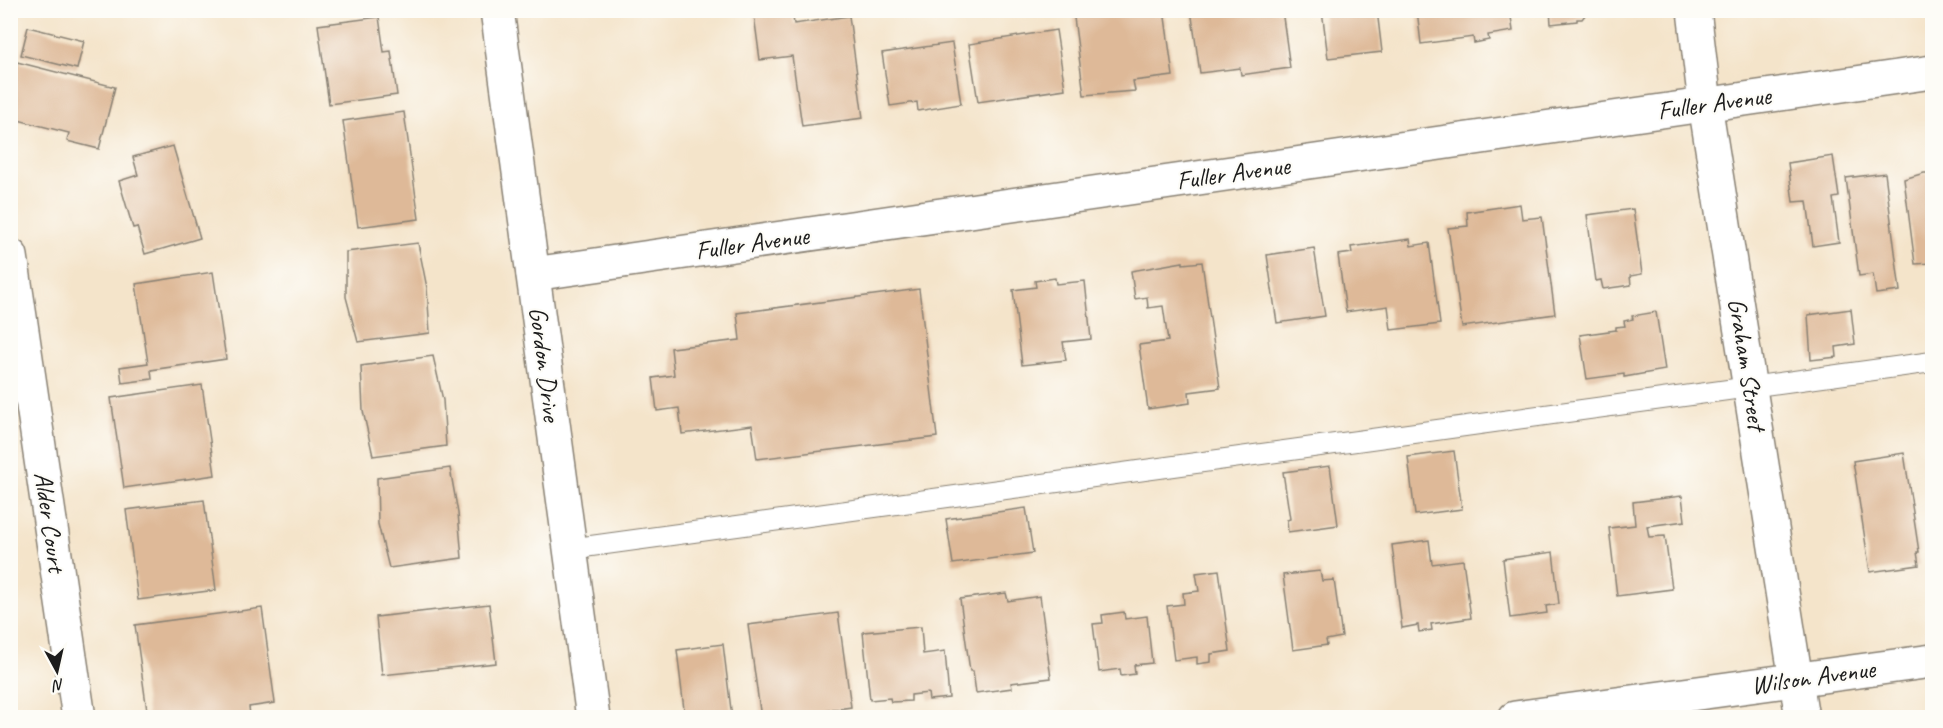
<svg xmlns="http://www.w3.org/2000/svg" width="1943" height="728" viewBox="0 0 1943 728" font-family="Caveat,sans-serif">
	<style>
		.building { fill: #deb998 }
		.lines { fill: none; stroke-linecap: round; stroke-linejoin: round }
		.service-casing { stroke: #888073; stroke-width: 22 }
		.minor-casing { stroke: #888073; stroke-width: 36 }
		.secondary-casing { stroke: #888073; stroke-width: 36 }
		.service { stroke: #fff; stroke-width: 20 }
		.minor { stroke: #fff; stroke-width: 33 }
		.secondary { stroke: #fff; stroke-width: 33 }
		.labels { text-anchor: middle; dominant-baseline: central; stroke-width: 4.5; stroke-linejoin: round; paint-order: stroke }
		.street-label { font-size: 26px; fill: #1c1c1c; stroke: #fdfcf7 }
	</style>
	<rect width="100%" height="100%" fill="#fdfcf7"/>
	<filter id="ink" filterUnits="userSpaceOnUse"><feTurbulence type="fractalNoise" baseFrequency=".0167" numOctaves="2"/><feDisplacementMap in="SourceGraphic" scale="12" xChannelSelector="R" yChannelSelector="G"/><feConvolveMatrix kernelMatrix="1 2 1 2 8 2 1 2 1" color-interpolation-filters="sRGB"/></filter>
	<filter id="wash" filterUnits="userSpaceOnUse"><feTurbulence type="fractalNoise" baseFrequency=".008" numOctaves="4" result="noise"/><feDisplacementMap in="SourceGraphic" scale="24" xChannelSelector="R" yChannelSelector="G"/><feGaussianBlur stdDeviation="1.35" result="paint"/><feColorMatrix in="noise" values="0 0 0 0 0 0 0 0 0 0 0 0 0 0 0 0 0 1.4 0 .05"/><feComposite in="paint" operator="in"/></filter>
	<g filter="url(#wash)">
		<rect width="100%" height="100%" fill="#f4e4ca"/>
		<g id="blocks">
			<g class="building">
				<path d="M792,10L794,24L849,16L863,118L802,126L792,56L760,60L754,15Z"/>
				<path d="M1073,10H1164L1173,76L1133,81L1135,91L1084,95Z"/>
				<path d="M1191,10H1282L1290,68L1241,75L1240,68L1200,73Z"/>
				<path d="M1322,10H1377L1382,52L1328,58Z"/>
				<path d="M1417,10H1510L1513,31L1488,35L1489,40L1474,43L1473,37L1421,44Z"/>
				<path d="M1550,10H1589L1582,19H1577V21L1551,24Z"/>
				<path d="M379,17L384,52L391,51L397,95L329,104L318,25Z"/>
				<path d="M28,27L84,41L77,69L21,55Z"/>
				<path d="M1056,30L1065,89L978,102L969,44Z"/>
				<path d="M952,43L961,104L918,111L917,102L890,106L882,53Z"/>
				<path d="M17,62L115,87L99,149L67,141L69,133L10,118V87Z"/>
				<path d="M404,112L419,219L358,227L343,121Z"/>
				<path d="M173,146L200,238L145,254L137,227L133,228L119,181L138,175L133,157Z"/>
				<path d="M1833,156L1839,197L1833,198L1839,242L1813,246L1807,201L1793,202L1788,163Z"/>
				<path d="M1885,173L1900,291L1876,294L1873,274L1859,276L1846,178Z"/>
				<path d="M1924,173H1932V263L1915,264L1904,179Z"/>
				<path d="M1520,204L1522,219L1542,217L1555,314L1462,327L1448,228L1468,226L1467,212Z"/>
				<path d="M1633,209L1642,274L1630,276L1631,285L1603,289L1601,280L1596,281L1587,215Z"/>
				<path d="M1410,239L1411,246L1429,243L1440,324L1391,330L1388,306L1346,312L1338,255L1352,253L1351,247Z"/>
				<path d="M418,243L427,288L430,333L358,342L346,297V252Z"/>
				<path d="M1314,248L1325,316L1277,323L1267,255Z"/>
				<path d="M1183,262V264L1202,262L1220,388L1189,392L1190,403L1148,409L1139,345L1168,341L1163,306L1148,308L1147,297L1135,299L1131,271Z"/>
				<path d="M213,272L226,359L151,370L152,379L122,383L120,367L148,363L136,284Z"/>
				<path d="M1055,278L1056,284L1085,281L1091,339L1063,342L1066,360L1022,365L1013,290L1036,287L1035,281Z"/>
				<path d="M919,289L937,437L757,459L752,425L682,434L679,408L657,411L653,378L674,375L671,348L740,340L737,313Z"/>
				<path d="M1851,309L1855,344L1836,347L1837,357L1811,360L1808,315Z"/>
				<path d="M1656,312L1665,370L1624,377V374L1587,379L1580,335L1616,330V327L1625,326L1624,321L1633,319L1632,316Z"/>
				<path d="M433,356L443,400L446,446L373,456L363,411L361,366Z"/>
				<path d="M202,385L215,475L124,488L111,398Z"/>
				<path d="M1454,451L1462,509L1415,515L1408,457Z"/>
				<path d="M1904,453L1919,552H1917L1919,565L1870,572L1853,461Z"/>
				<path d="M1330,466L1338,525L1288,532L1287,520L1290,519L1283,472Z"/>
				<path d="M450,468L458,513L462,558L389,568L378,524L377,478Z"/>
				<path d="M1682,496L1685,521L1647,526L1649,537L1665,536L1672,589L1617,596L1609,528L1635,525L1633,502Z"/>
				<path d="M204,500L216,590L138,600L126,510Z"/>
				<path d="M1026,508L1033,553L953,564L946,519Z"/>
				<path d="M1429,540L1432,564L1463,560L1471,618L1431,624L1432,630L1419,632L1418,625L1402,628L1392,545Z"/>
				<path d="M1553,552L1559,604L1546,606L1547,613L1510,618L1503,559Z"/>
				<path d="M1219,570L1230,651L1211,654V662L1197,664V657L1174,660L1167,606L1184,604L1183,593L1199,591L1196,573Z"/>
				<path d="M1320,571L1322,581L1334,580L1342,637L1326,640L1327,645L1293,650L1283,575Z"/>
				<path d="M1006,593L1008,601L1040,596L1051,678L1011,683L1012,688L976,693L973,671H970L960,599Z"/>
				<path d="M489,604L496,663L382,675L376,617Z"/>
				<path d="M262,608L275,703L249,707L250,715L234,718H148L135,625Z"/>
				<path d="M1124,612L1125,619L1147,616L1152,663L1134,665L1135,674L1121,676L1120,669L1099,672L1093,624L1103,623L1102,615Z"/>
				<path d="M838,613L851,707L777,718H761L748,625Z"/>
				<path d="M921,627L923,654L945,651L949,698L929,700L928,693L911,695V701L891,702L890,698L870,700L863,632Z"/>
				<path d="M723,644L732,718H685L677,650Z"/>
			</g>
		</g>
	</g>
	<g filter="url(#ink)">
		<use href="#blocks" fill-opacity="0" stroke="#888073" stroke-width="1.5"/>
		<g class="lines">
			<g class="service-casing">
				<path id="service" d="M569,549L1932,362"/>
			</g>
			<g class="minor-casing">
				<g id="minor">
					<path d="M1694,10L1705,104L1802,718"/>
					<path d="M11,256L79,718"/>
					<path d="M533,274L1932,72"/>
					<path d="M1515,718L1932,661"/>
				</g>
			</g>
			<g class="secondary-casing">
				<path id="secondary" d="M497,10L593,718"/>
			</g>
			<use href="#service" class="service"/>
			<use href="#minor" class="minor"/>
			<use href="#secondary" class="secondary"/>
		</g>
	</g>
	<g class="labels">
		<g class="street-label">
			<text transform="translate(1714 103) rotate(-8)">Fuller Avenue</text>
			<text transform="translate(1233 173) rotate(-8)">Fuller Avenue</text>
			<text transform="translate(752 243) rotate(-8)">Fuller Avenue</text>
			<text transform="translate(545 364) rotate(83)">Gordon Drive</text>
			<text transform="translate(1747 364) rotate(81)">Graham Street</text>
			<text transform="translate(50 522) rotate(82)">Alder Court</text>
			<text transform="translate(1813 677) rotate(-8)">Wilson Avenue</text>
		</g>
	</g>
	<rect width="1943" height="728" fill="none" stroke="#fdfcf7" stroke-width="36"/>
	<g transform="translate(57 671) rotate(172)" stroke="#fdfcf7" stroke-width="4.5" paint-order="stroke">
	<path d="M0-4.5L10 22L0 15L-10 22Z" fill="#1c1c1c"/>
	<text y="-9" font-size="16" font-weight="bold" text-anchor="middle" fill="#1c1c1c">N</text>
	</g>
</svg>
